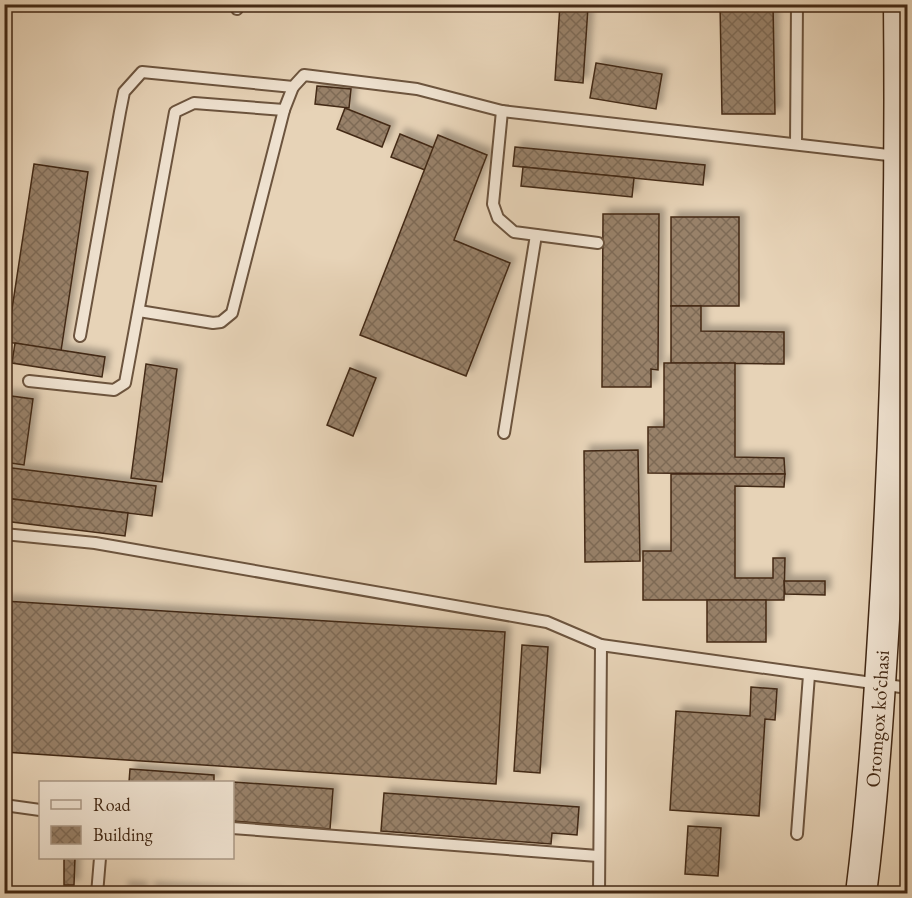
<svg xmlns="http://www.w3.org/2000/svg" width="912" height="898" viewBox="0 0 912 898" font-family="'EB Garamond',serif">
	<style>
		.building { fill: url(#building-cross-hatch); stroke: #432915; stroke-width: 1.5; filter: url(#shadow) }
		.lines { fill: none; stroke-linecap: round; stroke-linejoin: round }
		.lane-casing { stroke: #6c543e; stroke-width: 14 }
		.secondary-casing { stroke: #432915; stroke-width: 33 }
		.lane { stroke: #efe2d0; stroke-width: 10 }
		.secondary { stroke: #efe2d0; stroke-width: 30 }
		.labels { text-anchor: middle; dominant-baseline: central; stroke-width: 5; stroke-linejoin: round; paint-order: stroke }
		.street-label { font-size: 20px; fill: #432915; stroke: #efe2d0 }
	</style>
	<defs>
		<pattern id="building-cross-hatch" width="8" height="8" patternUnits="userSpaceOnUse" patternTransform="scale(1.5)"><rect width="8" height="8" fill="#988169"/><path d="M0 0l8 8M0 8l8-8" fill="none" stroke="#7e6a55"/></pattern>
		<filter id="shadow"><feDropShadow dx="5.5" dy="-5.5" stdDeviation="3" flood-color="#0004"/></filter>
	</defs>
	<rect width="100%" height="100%" fill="#e7d3b7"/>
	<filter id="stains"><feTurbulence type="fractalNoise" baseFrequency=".00333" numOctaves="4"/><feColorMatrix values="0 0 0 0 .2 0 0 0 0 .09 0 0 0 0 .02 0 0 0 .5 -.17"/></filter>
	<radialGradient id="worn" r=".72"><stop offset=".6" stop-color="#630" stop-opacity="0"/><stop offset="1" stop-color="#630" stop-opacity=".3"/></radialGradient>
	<g class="building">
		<path d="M720,4H773L775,114H722Z"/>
		<path d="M560,5L588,7L583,83L555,80Z"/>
		<path d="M596,63L662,74L656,109L590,98Z"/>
		<path d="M317,86L351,89L349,108L315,104Z"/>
		<path d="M345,108L390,126L382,147L337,129Z"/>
		<path d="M400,134L434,148L425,170L391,157Z"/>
		<path d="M438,135L487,155L454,240L510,263L466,376L360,335Z"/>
		<path d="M515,147L705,165L703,185L513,166Z"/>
		<path d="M34,164L88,172L61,351L7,342Z"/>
		<path d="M523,167L634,178L632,197L521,186Z"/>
		<path d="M603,214H659L658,370L651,369V387H602Z"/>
		<rect x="671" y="217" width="68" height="89"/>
		<path d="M671,306H701V331L784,332V364L671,363Z"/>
		<path d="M15,343L105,357L102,377L12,363Z"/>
		<path d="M664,363H735V457L784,458L785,474L648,473V427H664Z"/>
		<path d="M146,364L177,369L162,482L131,478Z"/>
		<path d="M350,368L376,378L353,436L327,425Z"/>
		<path d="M4,395L33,399L24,465L4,462Z"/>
		<path d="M638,450L640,561L585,562L584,451Z"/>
		<path d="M4,467L156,486L152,516L4,498Z"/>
		<path d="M671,474H785L784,487L735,486V578H773V558H785L784,600H643V551H671Z"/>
		<path d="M4,498L128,513L125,536L4,521Z"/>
		<path d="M784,581H825V595L785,594Z"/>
		<rect x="707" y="600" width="59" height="42"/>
		<path d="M4,601L505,632L496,784L4,752Z"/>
		<path d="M522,645L548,647L540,773L514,771Z"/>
		<path d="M751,687L777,689L775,720L765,719L759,816L670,810L676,711L750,716Z"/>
		<path d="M130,769L214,775V782H129Z"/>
		<path d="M233,782L333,789L330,829L232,821Z"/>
		<path d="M384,793L579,807L577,835L552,833L551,844L381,831Z"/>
		<path d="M688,826L721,828L718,876L685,874Z"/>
		<path d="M64,858H75L74,885H64Z"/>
		<path d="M123,887L142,888V894H123Z"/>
		<path d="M149,888L277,894H149Z"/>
	</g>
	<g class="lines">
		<g class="lane-casing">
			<g id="lane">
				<path d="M237,9L238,4"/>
				<path d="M502,111L493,204L498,218L514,232L598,243"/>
				<path d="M796,144L797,4"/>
				<path d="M139,311L213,323L221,322L232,313L284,110"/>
				<path d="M80,336L120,112L124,92L142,72L293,87L304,75L417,89L502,111L897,156"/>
				<path d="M29,381L114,390L125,383L175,112L194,103L284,110L293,87"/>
				<path d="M504,433L536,235"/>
				<path d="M4,534L95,543L547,622L601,645"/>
				<path d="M4,805L40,810"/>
				<path d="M232,828L598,856"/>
				<path d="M797,834L809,675"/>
				<path d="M97,894L100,858"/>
				<path d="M599,894L601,645L908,688"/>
			</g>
		</g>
		<g class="secondary-casing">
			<g id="secondary">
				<path id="s1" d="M861,894C874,791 880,688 886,586C897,392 901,198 899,4"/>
			</g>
		</g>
		<use href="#lane" class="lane"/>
		<use href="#secondary" class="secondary"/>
	</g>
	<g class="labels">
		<g class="street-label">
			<text stroke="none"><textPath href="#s1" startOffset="176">Oromgox ko‘chasi</textPath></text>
		</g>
	</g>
	<rect width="912" height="898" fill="none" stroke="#e7d3b7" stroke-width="24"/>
	<rect x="6" y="6" width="900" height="886" fill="none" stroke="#432915" stroke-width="3"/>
	<rect x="12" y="12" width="888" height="874" fill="none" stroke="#432915" stroke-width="1.5"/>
	<rect x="39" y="781" width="195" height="78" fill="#efe2d0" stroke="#aa9885" stroke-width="1.5"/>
	<rect x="51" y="800" width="30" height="9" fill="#efe2d0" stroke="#aa9885" stroke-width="1.5"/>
	<text x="93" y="811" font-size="18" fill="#432915">Road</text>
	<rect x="51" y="826" width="30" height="18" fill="url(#building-cross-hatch)" stroke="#aa9885" stroke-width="1.5"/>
	<text x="93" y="841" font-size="18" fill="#432915">Building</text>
	<rect width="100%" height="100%" filter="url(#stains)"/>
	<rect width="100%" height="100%" fill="url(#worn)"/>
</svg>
